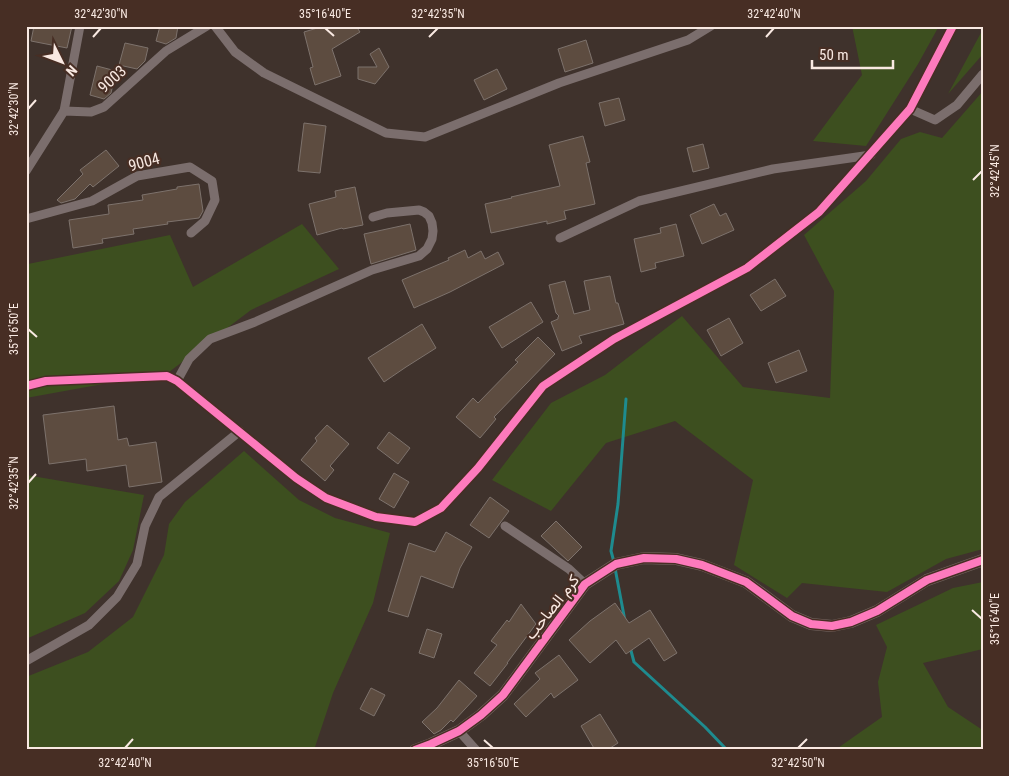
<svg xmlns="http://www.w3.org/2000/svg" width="1009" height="776" viewBox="0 0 1009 776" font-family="'Roboto Condensed',Vazirmatn,sans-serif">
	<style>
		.green { fill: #3d4f1f }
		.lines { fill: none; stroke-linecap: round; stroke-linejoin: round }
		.stream { stroke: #1e8b8f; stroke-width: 3 }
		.building { fill: #5d4c40; stroke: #7d726c }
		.street { stroke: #7b6e6d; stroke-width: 9 }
		.secondary { stroke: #756864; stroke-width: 12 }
		.cycleway-casing { stroke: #472e24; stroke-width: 11 }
		.cycleway { stroke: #fd7abc; stroke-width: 8 }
		.ticks { fill: none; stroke: #f9e9e2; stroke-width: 2 }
		.labels { text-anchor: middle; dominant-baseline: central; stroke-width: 4.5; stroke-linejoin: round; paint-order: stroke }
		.street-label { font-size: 16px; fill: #f9e9e2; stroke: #472e24 }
		.neatline { fill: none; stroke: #f9e9e2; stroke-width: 2 }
		.ticks-label { font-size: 12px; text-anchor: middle; fill: #f9e9e2 }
	</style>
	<rect width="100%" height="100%" fill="#3f322c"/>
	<g class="green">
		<path d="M852,26H939L918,64L866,146L813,141L862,75Z"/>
		<path d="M983,29V54L948,94Z"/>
		<path d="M983,91V549L946,559L887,592L802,583L787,598L734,565L753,480L675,421L606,443L551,511L492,480L551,403L605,375L682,316L743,387L830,398L834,291L804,235L866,181L901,139L920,132L942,138Z"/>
		<path d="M302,224L339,269L251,310L169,372L26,398V241L28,264L170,235L193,287Z"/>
		<path d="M244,451L299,500L335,518L390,533L373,603L333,693L314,750H26V677L88,652L133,617L164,555L169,524L185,502Z"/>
		<path d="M26,475L144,495L133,550L119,581L85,613L26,639Z"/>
		<path d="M983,582V649L923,663L948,707L981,729L983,735V750H835L882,717L878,682L887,647L876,625L953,588Z"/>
	</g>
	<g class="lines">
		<g class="stream">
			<path d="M614,562L611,551L618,504L626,399"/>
			<path d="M615,568L625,621"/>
			<path d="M630,647L634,662L705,727L727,750"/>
		</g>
	</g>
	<g class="building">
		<path d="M34,26H72L67,48L31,41Z"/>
		<path d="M160,26H178L176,38L166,44L156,41Z"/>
		<path d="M324,26H356L360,32L332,49L341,76L315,85L310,68L313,67L304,32Z"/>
		<path d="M586,40L593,63L565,72L558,49Z"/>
		<path d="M125,43L148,48L145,61L137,69L119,65Z"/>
		<path d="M379,48L389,67L375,84L358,79V67H377L370,54Z"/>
		<path d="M97,66L116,71L111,93L104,99L90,95Z"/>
		<path d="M497,69L507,89L484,100L474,80Z"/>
		<path d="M619,98L625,120L605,126L599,103Z"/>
		<path d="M304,123L326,126L320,173L298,171Z"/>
		<path d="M583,136L590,162L586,163L595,204L564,211L566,219L547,224V221L491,233L485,204L512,198L511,197L560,186L549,145Z"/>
		<path d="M703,144L709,168L693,172L687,148Z"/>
		<path d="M106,150L119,166L93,187L90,184L75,199L61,203L57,200L83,174L80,170Z"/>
		<path d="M199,184L203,211L199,218L167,222L168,224L133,229L134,234L102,239L103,243L73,248L69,220L109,214L108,205L143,200L142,195L177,189V187Z"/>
		<path d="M355,187L363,225L343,229L342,228L317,235L309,204L336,197L335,191Z"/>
		<path d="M714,204L720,216L726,213L734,230L702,244L690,215Z"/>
		<path d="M410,224L416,250L371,264L364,234Z"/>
		<path d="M676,224L684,256L655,263L656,268L641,272L634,239L661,233L660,228Z"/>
		<path d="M465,250L468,258L481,251L485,259L498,252L504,264L450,292L414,308L402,280L449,260L448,258Z"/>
		<path d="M610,276L616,303H618L624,324L579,336L582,343L562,351L551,322L558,319V317L559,316L556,313L549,285L565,281L574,314L590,310L584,281Z"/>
		<path d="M775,279L786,296L761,311L750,295Z"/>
		<path d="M531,302L543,322L502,348L489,327Z"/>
		<path d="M729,318L743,343L721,356L707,330Z"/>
		<path d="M422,324L436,348L406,367L384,382L368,358Z"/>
		<path d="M538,337L555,354L494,417L496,419L480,438L456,417L473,398L478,403L518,362L515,360Z"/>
		<path d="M799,350L807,371L776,383L768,363Z"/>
		<path d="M114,406L118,440L127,438L129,446L156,442L162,482L129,487L126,465L87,471L86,459L49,464L43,415Z"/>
		<path d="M327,425L349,444L330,466L334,470L325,481L301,460L317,441L315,438Z"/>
		<path d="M389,432L410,448L398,464L377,448Z"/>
		<path d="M394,473L409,482L394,508L379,499Z"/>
		<path d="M490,497L509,511L489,538L470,525Z"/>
		<path d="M556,521L582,547L568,561L541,536Z"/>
		<path d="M446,532L472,547L460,568L453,588L421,576L408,617L388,611L409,543L435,552Z"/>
		<path d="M615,603L629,623L650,610L677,653L664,661L649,638L626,654L616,640L590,663L569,640L590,621Z"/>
		<path d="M521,604L536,624L507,663H508L490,686L474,673L497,645L491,641L507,620L509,622Z"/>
		<path d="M427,629L442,634L434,658L419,653Z"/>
		<path d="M559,655L578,680L554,698L551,693L526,717L514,704L540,679L535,673Z"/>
		<path d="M459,680L477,696L453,722L451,720L441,730L434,734L422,722L437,708Z"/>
		<path d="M371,688L385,695L374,716L360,709Z"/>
		<path d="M600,714L618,743L607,750H595L581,726Z"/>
	</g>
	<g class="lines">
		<g class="street">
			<path d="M215,26L235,52L264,73L386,133L425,137L559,83L688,40L711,26"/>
			<path d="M910,109L935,120L957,105L983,74"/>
			<path d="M64,111L80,26"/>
			<path d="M26,171L64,111L91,112L104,107L166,51L207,26"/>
			<path d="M26,219L92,201L137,176L190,167L212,181L215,200L205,221L191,233"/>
			<path d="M560,238L639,201L773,169L871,155"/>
			<path d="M177,381L189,359L210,339L255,322L372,270L419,256L427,249L432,239L433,231L432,223L429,216L424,212L419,210L387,213L373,217"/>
			<path d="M26,386L46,381L167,376L177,381L296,478L326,498L376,517L415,522L441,508L478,468L543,386L614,339L747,268L819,212L910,109L953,26"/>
			<path d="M505,526L569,569L585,584"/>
			<path d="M26,661L89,625L117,597L137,564L145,526L159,497L240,431"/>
			<path d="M459,731L476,750"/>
		</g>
		<path class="secondary" d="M415,750L431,744L459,731L481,715L503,695L585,584L616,564L644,558L676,559L702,565L746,582L792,616L811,624L832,626L851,622L877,611L927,580L983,560"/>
		<g class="cycleway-casing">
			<g id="cycleway">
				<path d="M26,386L46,381L167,376L177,381L296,478L326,498L376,517L415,522L441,508L478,468L543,386L614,339L747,268L819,212L910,109L953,26"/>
				<path d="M415,750L431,744L459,731L481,715L503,695L585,584L616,564L644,558L676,559L702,565L746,582L792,616L811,624L832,626L851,622L877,611L927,580L983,560"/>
			</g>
		</g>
		<use href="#cycleway" class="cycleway"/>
	</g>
	<path class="ticks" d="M325,28L334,36M93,37L101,28M429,37L438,28M766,37L774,28M28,109L36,100M973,180L982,171M28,329L37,337M28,483L36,474M972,610L982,619M484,740L493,748M125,748L133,739M798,748L807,739"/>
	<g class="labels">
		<g class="street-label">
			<text transform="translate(112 79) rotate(-42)">9003</text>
			<text transform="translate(144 162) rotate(-15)">9004</text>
			<text transform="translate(552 607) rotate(-52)">كرم الصاحب</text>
		</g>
	</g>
	<rect width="1009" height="776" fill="none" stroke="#472e24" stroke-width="55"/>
	<g transform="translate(62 62) rotate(132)" stroke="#472e24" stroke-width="4" paint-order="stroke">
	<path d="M0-4L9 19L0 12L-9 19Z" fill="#f9e9e2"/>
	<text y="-8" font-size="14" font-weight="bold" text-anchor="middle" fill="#f9e9e2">N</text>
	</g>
	<path d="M812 60v8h81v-8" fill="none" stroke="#f9e9e2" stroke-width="2.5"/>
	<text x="819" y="60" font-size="15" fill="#f9e9e2" stroke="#472e24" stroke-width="4" paint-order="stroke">50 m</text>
	<rect x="28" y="28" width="954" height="720" class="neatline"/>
	<g class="ticks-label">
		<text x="101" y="18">32°42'30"N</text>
		<text x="325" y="18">35°16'40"E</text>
		<text x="438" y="18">32°42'35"N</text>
		<text x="774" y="18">32°42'40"N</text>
		<text transform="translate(14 109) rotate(-90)" y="4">32°42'30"N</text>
		<text transform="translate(995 171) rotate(-90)" y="4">32°42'45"N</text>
		<text transform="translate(14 329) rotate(-90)" y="4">35°16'50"E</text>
		<text transform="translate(14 483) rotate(-90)" y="4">32°42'35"N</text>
		<text transform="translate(995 619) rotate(-90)" y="4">35°16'40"E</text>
		<text x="125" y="767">32°42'40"N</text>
		<text x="493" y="767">35°16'50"E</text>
		<text x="798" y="767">32°42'50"N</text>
	</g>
</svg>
